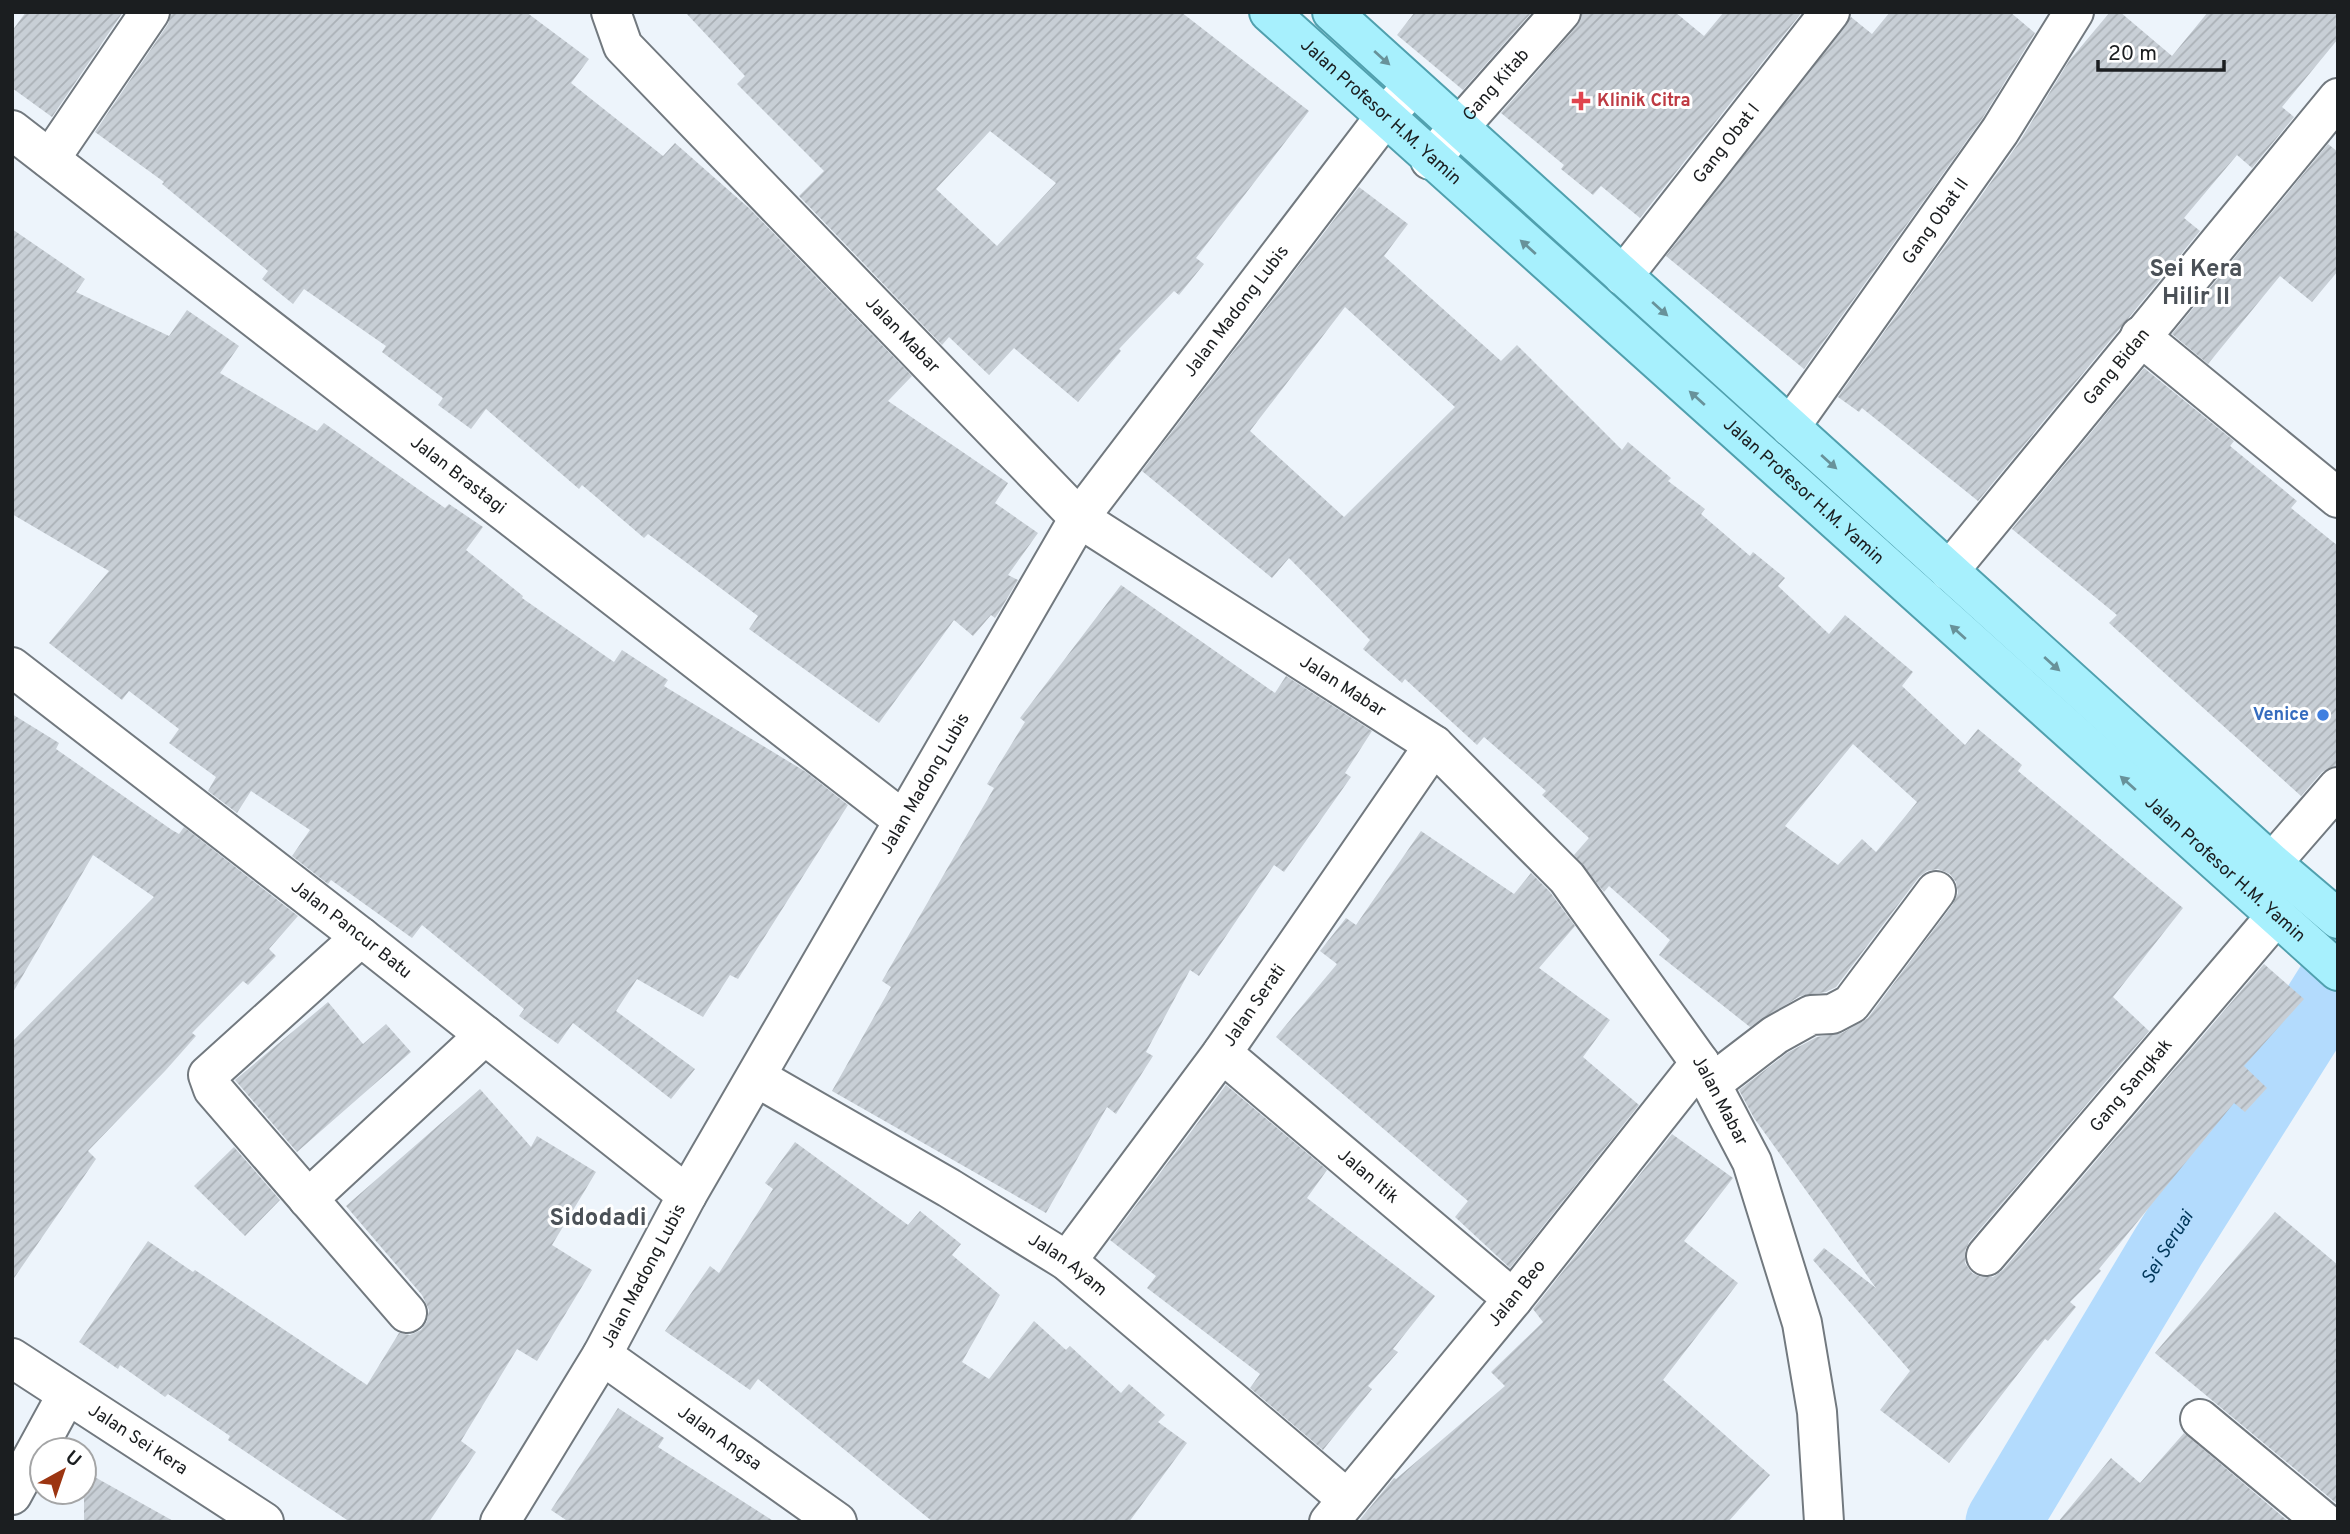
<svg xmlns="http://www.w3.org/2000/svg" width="2350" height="1534" viewBox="0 0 2350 1534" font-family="Overpass,sans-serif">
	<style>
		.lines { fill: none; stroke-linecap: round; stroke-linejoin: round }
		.river { stroke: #b3dbfd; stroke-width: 75 }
		.building { fill: url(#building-hatch); fill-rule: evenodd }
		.minor-casing { stroke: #72797f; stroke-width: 42 }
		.tertiary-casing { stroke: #72797f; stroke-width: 42 }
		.primary-casing { stroke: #50a0ae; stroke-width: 42 }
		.minor { stroke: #fff; stroke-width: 38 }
		.tertiary { stroke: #fff; stroke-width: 38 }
		.primary { stroke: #a7f0fd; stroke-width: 38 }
		.oneway { fill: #68929a }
		.health-dot { fill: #e0444e; stroke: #fff; stroke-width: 2.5 }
		.shop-dot { fill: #3f7fe0; stroke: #fff; stroke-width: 2.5 }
		.labels { text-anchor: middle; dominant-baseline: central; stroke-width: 6; stroke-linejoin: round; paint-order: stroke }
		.street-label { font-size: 18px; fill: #1b1e20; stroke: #fff }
		.health-label { font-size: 18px; font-weight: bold; fill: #be3a42; stroke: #fff; text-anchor: start }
		.shop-label { font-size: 18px; font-weight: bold; fill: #366cbe; stroke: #fff; text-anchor: end }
		.water-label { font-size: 19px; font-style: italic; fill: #00375a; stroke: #fff }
		.district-label { font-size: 24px; font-weight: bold; fill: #4b5157; stroke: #fff }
	</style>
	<defs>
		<pattern id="building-hatch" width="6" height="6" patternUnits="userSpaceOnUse" patternTransform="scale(1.75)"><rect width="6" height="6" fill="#c8cfd6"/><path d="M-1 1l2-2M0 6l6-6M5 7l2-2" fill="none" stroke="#abb1b7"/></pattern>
	</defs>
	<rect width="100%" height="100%" fill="#edf4fb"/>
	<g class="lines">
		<path class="river" id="s1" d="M2003,1522L2168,1247L2338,977"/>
	</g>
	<g class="building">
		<path d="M26,12H123L52,117L12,88V31Z"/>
		<path d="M172,12H526L589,59L571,83L663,156L675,143L750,209L912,376L888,401L1008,483L995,503L1038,533L1008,575L1018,580L999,612L995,618L991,615L973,636L954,620L879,723L749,629L758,616L648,534L644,538L582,485L579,489L486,409L471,429L438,405L443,398L382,352L386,346L304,289L293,304L262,279L268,271L162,184L164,182L95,132L168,24Z"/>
		<path d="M685,12H1181L1309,111L1196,258L1204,264L1179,295L1174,291L1119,349L1121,351L1078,402L1014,348L989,375L949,337L942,345L799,196L824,171L737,84L745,76ZM990,131L1056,183L997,246L936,189Z"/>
		<path d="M1415,12H1532L1463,90L1397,35Z"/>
		<path d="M1582,12H1675L1704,36L1724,12H1802L1640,218L1601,186L1593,195L1561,169L1564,165L1501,113L1577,26Z"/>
		<path d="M1890,12H2010L2035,33L1982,119L1804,369L1666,256L1851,17L1872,34Z"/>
		<path d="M2110,12H2120L2172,56L2208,12H2338V39L2282,107L2294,117L2252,168L2237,155L2184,218L2200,231L1978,501L1862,408L1859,412L1838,397L2018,144L2069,61Z"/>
		<path d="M2328,144L2338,152V271L2312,302L2280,276L2208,364L2172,334Z"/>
		<path d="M1359,187L1408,224L1384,256L1501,361L1517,345L1622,450L1628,442L1671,478L1668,481L1705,509L1701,514L1750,556L1753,552L1785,578L1778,586L1829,634L1845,615L1913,672L1902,686L1965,745L1978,729L2022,765L2018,771L2183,908L2113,997L2149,1031L1969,1242L1965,1251V1263L1972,1273L1981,1277H1993L2003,1270L2264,964L2304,999L2244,1066L2267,1088L2245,1112L2234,1103L2099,1269L2101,1271L2070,1302L2076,1307L2048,1341L2045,1339L1949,1463L1880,1410L1910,1371L1813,1260L1824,1248L1876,1288L1754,1118L1739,1090L1787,1053L1817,1037L1842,1033L1868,1018L1953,904L1958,893L1956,882L1950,874L1938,869L1927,871L1919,877L1836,987L1826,992L1800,996L1750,1027L1659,955L1670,940L1609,886L1604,892L1574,855L1589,838L1542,795L1546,791L1484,737L1477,745L1405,679L1402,683L1363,649L1370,640L1289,558L1272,578L1142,471ZM1345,307L1455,407L1344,517L1250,431ZM1853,744L1917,802L1876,852L1862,839L1838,865L1785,826Z"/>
		<path d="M12,229L85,279L76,292L169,336L187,310L239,346L220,373L317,431L324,423L445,508L449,504L483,527L466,550L523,596L522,598L614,662L622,650L668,680L664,686L806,772L848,805L738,979L730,975L703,1017L637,979L616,1011L695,1069L671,1099L573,1023L558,1044L519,1016L524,1009L422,925L412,938L331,880L328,884L292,856L310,830L251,791L237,813L208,791L216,777L169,743L179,729L129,691L122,700L49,643L109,571L12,514Z"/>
		<path d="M2144,368L2234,441L2230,446L2297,501L2291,508L2338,546V766L2322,772L2301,796L2109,623L2117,615L2012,529Z"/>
		<path d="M1121,585L1275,693L1286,676L1372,731L1345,773L1351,777L1284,872L1274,865L1199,976L1190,970L1146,1052L1153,1056L1116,1114L1107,1107L1046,1213L832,1091L891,987L882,981L994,788L987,784L1025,722L1020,718Z"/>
		<path d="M12,714L59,743L56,749L172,830L179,834L184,827L298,916L269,949L276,956L248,985L243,981L192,1033L196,1036L165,1071L88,1151L96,1159L12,1281V1042L154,897L93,855L12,994Z"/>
		<path d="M1421,831L1514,894L1531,873L1550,892L1575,926L1539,968L1610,1020L1583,1057L1639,1105L1510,1268L1455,1217L1468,1201L1276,1037L1337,964L1320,951L1346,918L1356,925Z"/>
		<path d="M328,1002L363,1044L386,1024L411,1052L297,1152L235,1080Z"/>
		<path d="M1226,1085L1327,1170L1307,1198L1435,1296L1393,1349L1398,1352L1368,1386L1372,1389L1323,1450L1250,1388L1260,1374L1147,1288L1156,1276L1110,1240Z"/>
		<path d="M480,1089L531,1147L537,1136L596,1172L552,1245L592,1270L537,1361L517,1349L461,1441L476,1452L429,1522H350L228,1440L230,1436L168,1394L165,1397L120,1365L118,1369L79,1342L148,1241L193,1272L195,1270L367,1385L399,1333L410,1335L421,1330L427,1321L429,1310L422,1295L346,1206Z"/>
		<path d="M1672,1134L1733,1178L1684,1241L1738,1283L1663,1380L1770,1475L1728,1522H1358L1394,1478L1396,1479L1505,1386L1491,1372L1543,1322L1533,1309Z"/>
		<path d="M795,1142L908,1225L920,1211L961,1244L952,1255L1000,1295L962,1362L989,1379L1034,1321L1066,1350L1070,1346L1121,1393L1129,1384L1165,1415L1158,1422L1187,1443L1129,1522H933L758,1379L750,1390L665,1331L710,1266L719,1273L773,1189L765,1183Z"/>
		<path d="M234,1147L280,1200L245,1236L194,1186Z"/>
		<path d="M2275,1212L2338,1265L2336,1503L2155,1353Z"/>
		<path d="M618,1408L664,1438L658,1447L775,1522H569L551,1510Z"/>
		<path d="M2184,1433L2289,1522H2058L2111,1458L2140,1483Z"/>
		<path d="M84,1471L175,1522H84Z"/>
	</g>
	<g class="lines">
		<g class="minor-casing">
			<g id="minor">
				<path id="s2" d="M12,130L903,820"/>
				<path d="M50,159L150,12"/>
				<path id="s3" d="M1430,160L1561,12"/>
				<path id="s4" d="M1623,276L1830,12"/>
				<path d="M2140,336L2338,498"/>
				<path id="s5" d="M1790,427L2000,131L2074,12"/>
				<path id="s6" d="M1079,518L1434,745L1567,878L1700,1063L1752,1162L1802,1323L1817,1412L1824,1522"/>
				<path id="s7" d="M1949,571L2338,98"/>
				<path id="s8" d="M12,667L361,937L687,1195"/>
				<path d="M2272,863L2338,787"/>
				<path d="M361,937L208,1075L213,1089L407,1313"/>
				<path id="s9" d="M1222,1053L1513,1299"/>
				<path id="s10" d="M756,1077L949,1188L1067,1261L1347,1499"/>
				<path d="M1711,1084L1775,1035L1811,1015L1832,1014L1851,1004L1936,891"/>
				<path d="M308,1199L485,1035"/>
				<path id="s11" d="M1986,1256L2276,916"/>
				<path id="s12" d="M1067,1261L1222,1053L1434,745"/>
				<path id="s13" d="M602,1355L837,1522"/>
				<path id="s14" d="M12,1358L264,1522"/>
				<path d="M2200,1419L2324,1522"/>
				<path d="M12,1495L66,1396"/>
				<path id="s15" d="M1329,1522L1513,1299L1700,1063"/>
			</g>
		</g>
		<g class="tertiary-casing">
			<g id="tertiary">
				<path id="s16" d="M611,12L623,46L1079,518"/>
				<path id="s17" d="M500,1522L602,1355L687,1195L1079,518L1384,118L1412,86"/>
			</g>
		</g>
		<g class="primary-casing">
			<g id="primary">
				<path id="s18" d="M1269,12L2338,971"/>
				<path d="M1332,12L2272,863L2338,919"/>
			</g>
		</g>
		<use href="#minor" class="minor"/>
		<use href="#tertiary" class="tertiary"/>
		<use href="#primary" class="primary"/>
	</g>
	<defs><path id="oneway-solid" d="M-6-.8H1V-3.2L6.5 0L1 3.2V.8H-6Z" transform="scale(1.75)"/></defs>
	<g class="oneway">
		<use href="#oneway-solid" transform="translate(1382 58) rotate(42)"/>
		<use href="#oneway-solid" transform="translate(1528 247) rotate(-138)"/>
		<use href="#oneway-solid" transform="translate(1660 309) rotate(42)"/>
		<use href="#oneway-solid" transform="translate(1697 398) rotate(-138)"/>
		<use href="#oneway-solid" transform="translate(1829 462) rotate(42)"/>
		<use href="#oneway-solid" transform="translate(1958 632) rotate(-138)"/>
		<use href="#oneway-solid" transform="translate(2052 664) rotate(42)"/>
		<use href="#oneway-solid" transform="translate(2128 783) rotate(-138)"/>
	</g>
	<path class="health-dot" d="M1577.5 90.5h7v7h7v7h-7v7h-7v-7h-7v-7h7z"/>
	<circle class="shop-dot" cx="2323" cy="715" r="7"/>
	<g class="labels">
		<g class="street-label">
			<text stroke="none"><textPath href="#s3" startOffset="100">Gang Kitab</textPath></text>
			<text stroke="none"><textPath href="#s18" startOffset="150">Jalan Profesor H.M. Yamin</textPath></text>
			<text stroke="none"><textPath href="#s4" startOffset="168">Gang Obat I</textPath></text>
			<text stroke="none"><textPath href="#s5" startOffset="252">Gang Obat II</textPath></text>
			<text stroke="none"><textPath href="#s17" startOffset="1419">Jalan Madong Lubis</textPath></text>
			<text stroke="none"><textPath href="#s16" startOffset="438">Jalan Mabar</textPath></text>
			<text stroke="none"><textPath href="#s7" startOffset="264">Gang Bidan</textPath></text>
			<text stroke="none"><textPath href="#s2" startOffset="564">Jalan Brastagi</textPath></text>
			<text stroke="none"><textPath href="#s18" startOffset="718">Jalan Profesor H.M. Yamin</textPath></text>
			<text stroke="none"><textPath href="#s6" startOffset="313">Jalan Mabar</textPath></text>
			<text stroke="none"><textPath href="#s17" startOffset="852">Jalan Madong Lubis</textPath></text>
			<text stroke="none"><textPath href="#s18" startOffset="1284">Jalan Profesor H.M. Yamin</textPath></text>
			<text stroke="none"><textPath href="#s8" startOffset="429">Jalan Pancur Batu</textPath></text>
			<text stroke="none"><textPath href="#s12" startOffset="317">Jalan Serati</textPath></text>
			<text stroke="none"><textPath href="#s11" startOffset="224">Gang Sangkak</textPath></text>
			<text stroke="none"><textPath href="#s6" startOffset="880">Jalan Mabar</textPath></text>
			<text stroke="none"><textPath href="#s9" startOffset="191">Jalan Itik</textPath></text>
			<text stroke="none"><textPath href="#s10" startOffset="364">Jalan Ayam</textPath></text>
			<text stroke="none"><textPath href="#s17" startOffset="285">Jalan Madong Lubis</textPath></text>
			<text stroke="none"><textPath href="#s15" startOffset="296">Jalan Beo</textPath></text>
			<text stroke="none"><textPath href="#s13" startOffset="144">Jalan Angsa</textPath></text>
			<text stroke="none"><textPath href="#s14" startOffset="150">Jalan Sei Kera</textPath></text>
		</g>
		<g class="health-label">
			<text x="1597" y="101">Klinik Citra</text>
		</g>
		<g class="shop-label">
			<text x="2309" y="715">Venice</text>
		</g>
		<g class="water-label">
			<text stroke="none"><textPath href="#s1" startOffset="320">Sei Seruai</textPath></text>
		</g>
		<g class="district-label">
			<text x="2196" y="270">Sei Kera<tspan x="2196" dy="28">Hilir II</tspan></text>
			<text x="598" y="1219">Sidodadi</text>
		</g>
	</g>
	<rect width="2350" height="1534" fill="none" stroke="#1b1e20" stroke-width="28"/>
	<g transform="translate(63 1471) rotate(40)"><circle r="33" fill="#ffffff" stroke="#a4a5a6" stroke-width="2"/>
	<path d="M0-5L12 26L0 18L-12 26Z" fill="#9c3511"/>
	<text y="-10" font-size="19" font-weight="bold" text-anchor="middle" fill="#1b1e20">U</text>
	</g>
	<path d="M2098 60v10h126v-10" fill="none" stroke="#1b1e20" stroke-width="3.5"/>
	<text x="2108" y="60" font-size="21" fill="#1b1e20" stroke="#ffffff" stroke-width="5" paint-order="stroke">20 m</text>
</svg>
